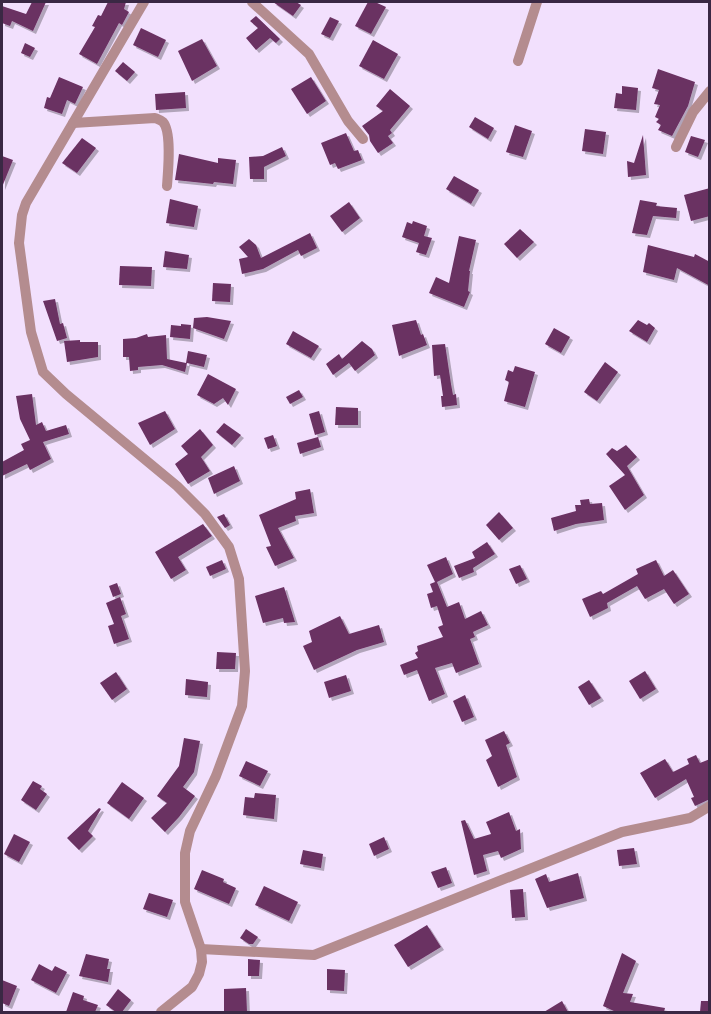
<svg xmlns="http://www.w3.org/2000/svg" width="711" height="1014" viewBox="0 0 711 1014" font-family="Barlow,sans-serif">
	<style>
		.building { fill: #6b3062; filter: url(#shadow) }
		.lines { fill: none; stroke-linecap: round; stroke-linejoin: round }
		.street { stroke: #b48c8f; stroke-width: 10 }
	</style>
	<defs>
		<filter id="shadow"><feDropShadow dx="3" dy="3" stdDeviation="0" flood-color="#0004"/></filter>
	</defs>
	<rect width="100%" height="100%" fill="#f2e0fd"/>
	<g class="building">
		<path d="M32,2H46L33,31L12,21L10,26L2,23V6L26,14Z"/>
		<path d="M108,2H126L124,9L129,12L122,25L119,23L97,64L79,54L95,27L92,26L98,15L101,16Z"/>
		<path d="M273,2H296L301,5L293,16Z"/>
		<path d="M368,2H375L386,7L371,34L355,26Z"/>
		<path d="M256,16L280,39L276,43L270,38L256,50L246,38L258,28L250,21Z"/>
		<path d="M330,17L339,21L330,38L321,34Z"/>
		<path d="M141,28L166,40L158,57L133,45Z"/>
		<path d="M202,39L217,66L192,81L178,51Z"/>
		<path d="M373,40L398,54L384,79L359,66Z"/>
		<path d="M25,43L35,48L30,57L21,53Z"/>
		<path d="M123,62L135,72L127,81L115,71Z"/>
		<path d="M658,69L695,82L688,106L672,136L658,130L661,125L656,122L659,119L655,117L660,105L654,104L659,90L652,88Z"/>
		<path d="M59,77L83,87L75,104L67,100L62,114L44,108L47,97L50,98Z"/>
		<path d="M311,77L326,101L307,114L291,89Z"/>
		<path d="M622,86L638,88L636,110L614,108L616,93L622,94Z"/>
		<path d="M390,89L410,106L390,130L392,133L388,136L393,143L378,153L370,141L369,135L362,126L383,111L376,106Z"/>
		<path d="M185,92L186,108L156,110L155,94Z"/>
		<path d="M475,117L494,128L488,139L469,127Z"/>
		<path d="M515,125L532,131L523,157L506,152Z"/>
		<path d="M585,129L606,132L603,154L582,151Z"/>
		<path d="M346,133L354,151L358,150L362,160L338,169L335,163L330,165L321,143Z"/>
		<path d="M643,135L646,175L628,177L627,161L634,163Z"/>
		<path d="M691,136L705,140L698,157L685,152Z"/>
		<path d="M82,138L96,148L77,173L62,163Z"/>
		<path d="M282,147L286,156L264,167V179H250L249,157L263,156Z"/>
		<path d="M179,154L218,163V158L236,160L233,184L214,182L213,184L175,180Z"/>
		<path d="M2,156L13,160L2,187Z"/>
		<path d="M454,176L479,190L471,204L446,189Z"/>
		<path d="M710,188V216L691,221L684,195Z"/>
		<path d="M170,199L198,206L194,227L166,223Z"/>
		<path d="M640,200L657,203L656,206L677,208L676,218L653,216L647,235L632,233Z"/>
		<path d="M349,202L360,218L342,232L330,216Z"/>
		<path d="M413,221L427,226L424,236L432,238L426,255L416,252L419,243L402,237L407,222L412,224Z"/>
		<path d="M520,229L534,242L517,258L504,244Z"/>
		<path d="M310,233L317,248L301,256L298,250L263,269L242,274L239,259L248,257L239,247L249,239L256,245L261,258Z"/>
		<path d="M459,236L476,240L469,271H470L468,291L470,292L464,307L429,293L436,277L449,283Z"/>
		<path d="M648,245L694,257L695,254L710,262V286L677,268L674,280L643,272Z"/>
		<path d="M165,251L189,255L187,269L163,267Z"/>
		<path d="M120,266L152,267L151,286L119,285Z"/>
		<path d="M213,283L231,284L230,302L212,301Z"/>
		<path d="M55,299L60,324L63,323L67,338L57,341L43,301Z"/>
		<path d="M207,317L231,321L224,339L193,328L194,318Z"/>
		<path d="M416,320L421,335L423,334L427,345L399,356L392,325Z"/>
		<path d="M638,320L647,325L649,323L655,328L647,342L629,331Z"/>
		<path d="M181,324L191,325L190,339L170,337L171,325L181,326Z"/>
		<path d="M554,328L570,337L561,353L545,344Z"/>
		<path d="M293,331L319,346L311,358L286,344Z"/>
		<path d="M147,334L148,337L166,335L167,359L186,363L188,351L207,355L204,367L187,363L185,372L162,365L138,367V370L130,371L129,357H123V339L136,338Z"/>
		<path d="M80,340V342H98V357L67,362L64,341Z"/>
		<path d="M362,341L372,349L375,355L355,371L349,363L333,375L326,364L339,354L342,359Z"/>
		<path d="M445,344L451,384L453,395L456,394L457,405L442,407L441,396H443L440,375L434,376L432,345Z"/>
		<path d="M605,362L618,372L597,401L584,392Z"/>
		<path d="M515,366L535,372L525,407L504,401L509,382L505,380L508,370L513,372Z"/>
		<path d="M208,374L236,389L228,405L223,398L214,404L197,395Z"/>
		<path d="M299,390L303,397L290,404L286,397Z"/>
		<path d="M32,394L36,425L42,422L46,431L66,425L69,434L43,442L51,459L30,470L27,464L2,476V462L24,450L21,444L30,440L20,419L16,396Z"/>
		<path d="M336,407L358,408V425H335Z"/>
		<path d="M165,411L175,429L150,445L138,423Z"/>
		<path d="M319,411L325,432L315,435L309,414Z"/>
		<path d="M224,423L241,435L232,445L216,432Z"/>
		<path d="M200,429L213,445L201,457L210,471L188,484L175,464L188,454L181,446Z"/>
		<path d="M273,435L277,446L268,449L264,438Z"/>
		<path d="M318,437L321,447L300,454L297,443Z"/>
		<path d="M626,445L637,457L627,466L644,495L625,510L609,486L625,475L606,454L612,448L617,451Z"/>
		<path d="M234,466L240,481L214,494L208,478Z"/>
		<path d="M310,489L314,513L295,516L296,521L278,528L294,558L275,566L266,547L271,546L259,515L296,499L295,492Z"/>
		<path d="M589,499L590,504L602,503L604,520L576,524L554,531L551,518L576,511L575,505H581L580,500Z"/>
		<path d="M499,512L513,528L499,540L486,525Z"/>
		<path d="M224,514L230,525L225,528L217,517Z"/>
		<path d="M203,524L212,536L178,557L186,570L171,579L155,552Z"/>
		<path d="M487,542L495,554L473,568L474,572L459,578L454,566L475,558L472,552Z"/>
		<path d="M446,557L453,574L437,582L447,607L459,602L465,619L481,611L488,625L473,632L475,637L470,639L479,664L456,673L452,663L435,668L445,694L429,701L417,670L404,675L400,665L418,658L415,653L418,651L417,646L443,637L438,627L443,625L437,606L431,608L427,594L433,592L430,584L435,582L427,565Z"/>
		<path d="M222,560L226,569L210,576L206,567Z"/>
		<path d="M656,560L664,576L673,570L689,594L674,604L664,589L645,599L637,586L607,603L608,608L590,617L582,599L601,591L603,594L638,574L636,569Z"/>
		<path d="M520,565L527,579L516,584L509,569Z"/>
		<path d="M117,583L121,594L113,597L109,586Z"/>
		<path d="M284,587L295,622L284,623L283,618L263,623L255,596Z"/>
		<path d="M120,597L126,614L121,616L129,639L114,644L108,626L114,624L106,603Z"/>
		<path d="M340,616L349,634L379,625L384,642L357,650L314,670L303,646L312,642L309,631Z"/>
		<path d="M217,652L236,653L235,669H216Z"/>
		<path d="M645,671L656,689L640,699L629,681Z"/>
		<path d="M116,672L127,689L112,700L100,683Z"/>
		<path d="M346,675L351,691L329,698L324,682Z"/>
		<path d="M186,679L208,682L207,697L185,695Z"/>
		<path d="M589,680L601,698L589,705L578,687Z"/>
		<path d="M465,695L474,717L462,722L453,701Z"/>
		<path d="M504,731L510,743L506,745L517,777L498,787L486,760L492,756L485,740Z"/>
		<path d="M184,738L200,741L194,772L183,787L195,796L179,817L165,832L151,818L167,803L157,796L179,766Z"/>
		<path d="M696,755L700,763L710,759V799L695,806L691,798L694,797L686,779L655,798L640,773L665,759L673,772L689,764L687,759Z"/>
		<path d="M246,761L268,771L260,786L239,776Z"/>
		<path d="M33,781L42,786L40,789L47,794L36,810L21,800Z"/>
		<path d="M122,782L144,798L129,819L107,803Z"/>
		<path d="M255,793L276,795L274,819L243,815L245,797L254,798Z"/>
		<path d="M99,808L101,809L88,831L93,836L79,850L67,838Z"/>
		<path d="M509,812L516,831L520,829L521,849L501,858L498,851L483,855L487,871L474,875L461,821L465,820L474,839L491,834L486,822Z"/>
		<path d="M14,834L30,842L19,862L4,854Z"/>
		<path d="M384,837L389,849L374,856L369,844Z"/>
		<path d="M634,848L637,864L619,866L617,850Z"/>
		<path d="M303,850L323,854L321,868L300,864Z"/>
		<path d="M446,867L452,883L438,888L431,872Z"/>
		<path d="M202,870L224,879L223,882L236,888L229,904L194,889Z"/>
		<path d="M578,873L584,898L547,908L535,879L546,874L549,882Z"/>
		<path d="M264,886L298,902L289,921L255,905Z"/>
		<path d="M523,889L525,917L512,918L510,890Z"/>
		<path d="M149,893L173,900L167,917L143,909Z"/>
		<path d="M427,925L441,947L408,967L394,945Z"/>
		<path d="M246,929L258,937L253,944H249L240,938Z"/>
		<path d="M622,953L636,961L623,993L633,994L630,1002L665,1008L664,1012H616L603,1006Z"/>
		<path d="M86,954L109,959L107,969H110L108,982L79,976Z"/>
		<path d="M248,959L260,960L259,976H248Z"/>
		<path d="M39,964L52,971L55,966L67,972L56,993L31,980Z"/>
		<path d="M327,969L345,970L344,991L327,990Z"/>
		<path d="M2,980L17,986L9,1006L2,1003Z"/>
		<path d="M246,988L247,1012H224V989Z"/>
		<path d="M118,989L131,1000L122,1012H116L106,1005Z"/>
		<path d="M73,992L84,996L83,1000L98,1005L95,1012H66Z"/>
		<path d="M562,1001L568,1012H544Z"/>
		<path d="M701,1001H710V1012H700Z"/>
	</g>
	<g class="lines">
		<g class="street">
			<path d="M144,2L26,203L22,215L19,243L31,332L43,372L66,394L177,486L205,514L229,547L239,579L245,671L242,706L216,776L190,831L185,853V902L201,949L202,962L199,974L192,987L161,1012"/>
			<path d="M252,2L309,54L348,121L363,139"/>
			<path d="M518,61L537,2"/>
			<path d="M73,123L155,118C157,119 161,120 163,122C172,132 168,172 167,186"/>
			<path d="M676,147L693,112L710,91"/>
			<path d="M201,949L314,955L622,832L690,818L710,806"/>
		</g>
	</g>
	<rect width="711" height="1014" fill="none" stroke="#3a2844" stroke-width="6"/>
</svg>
